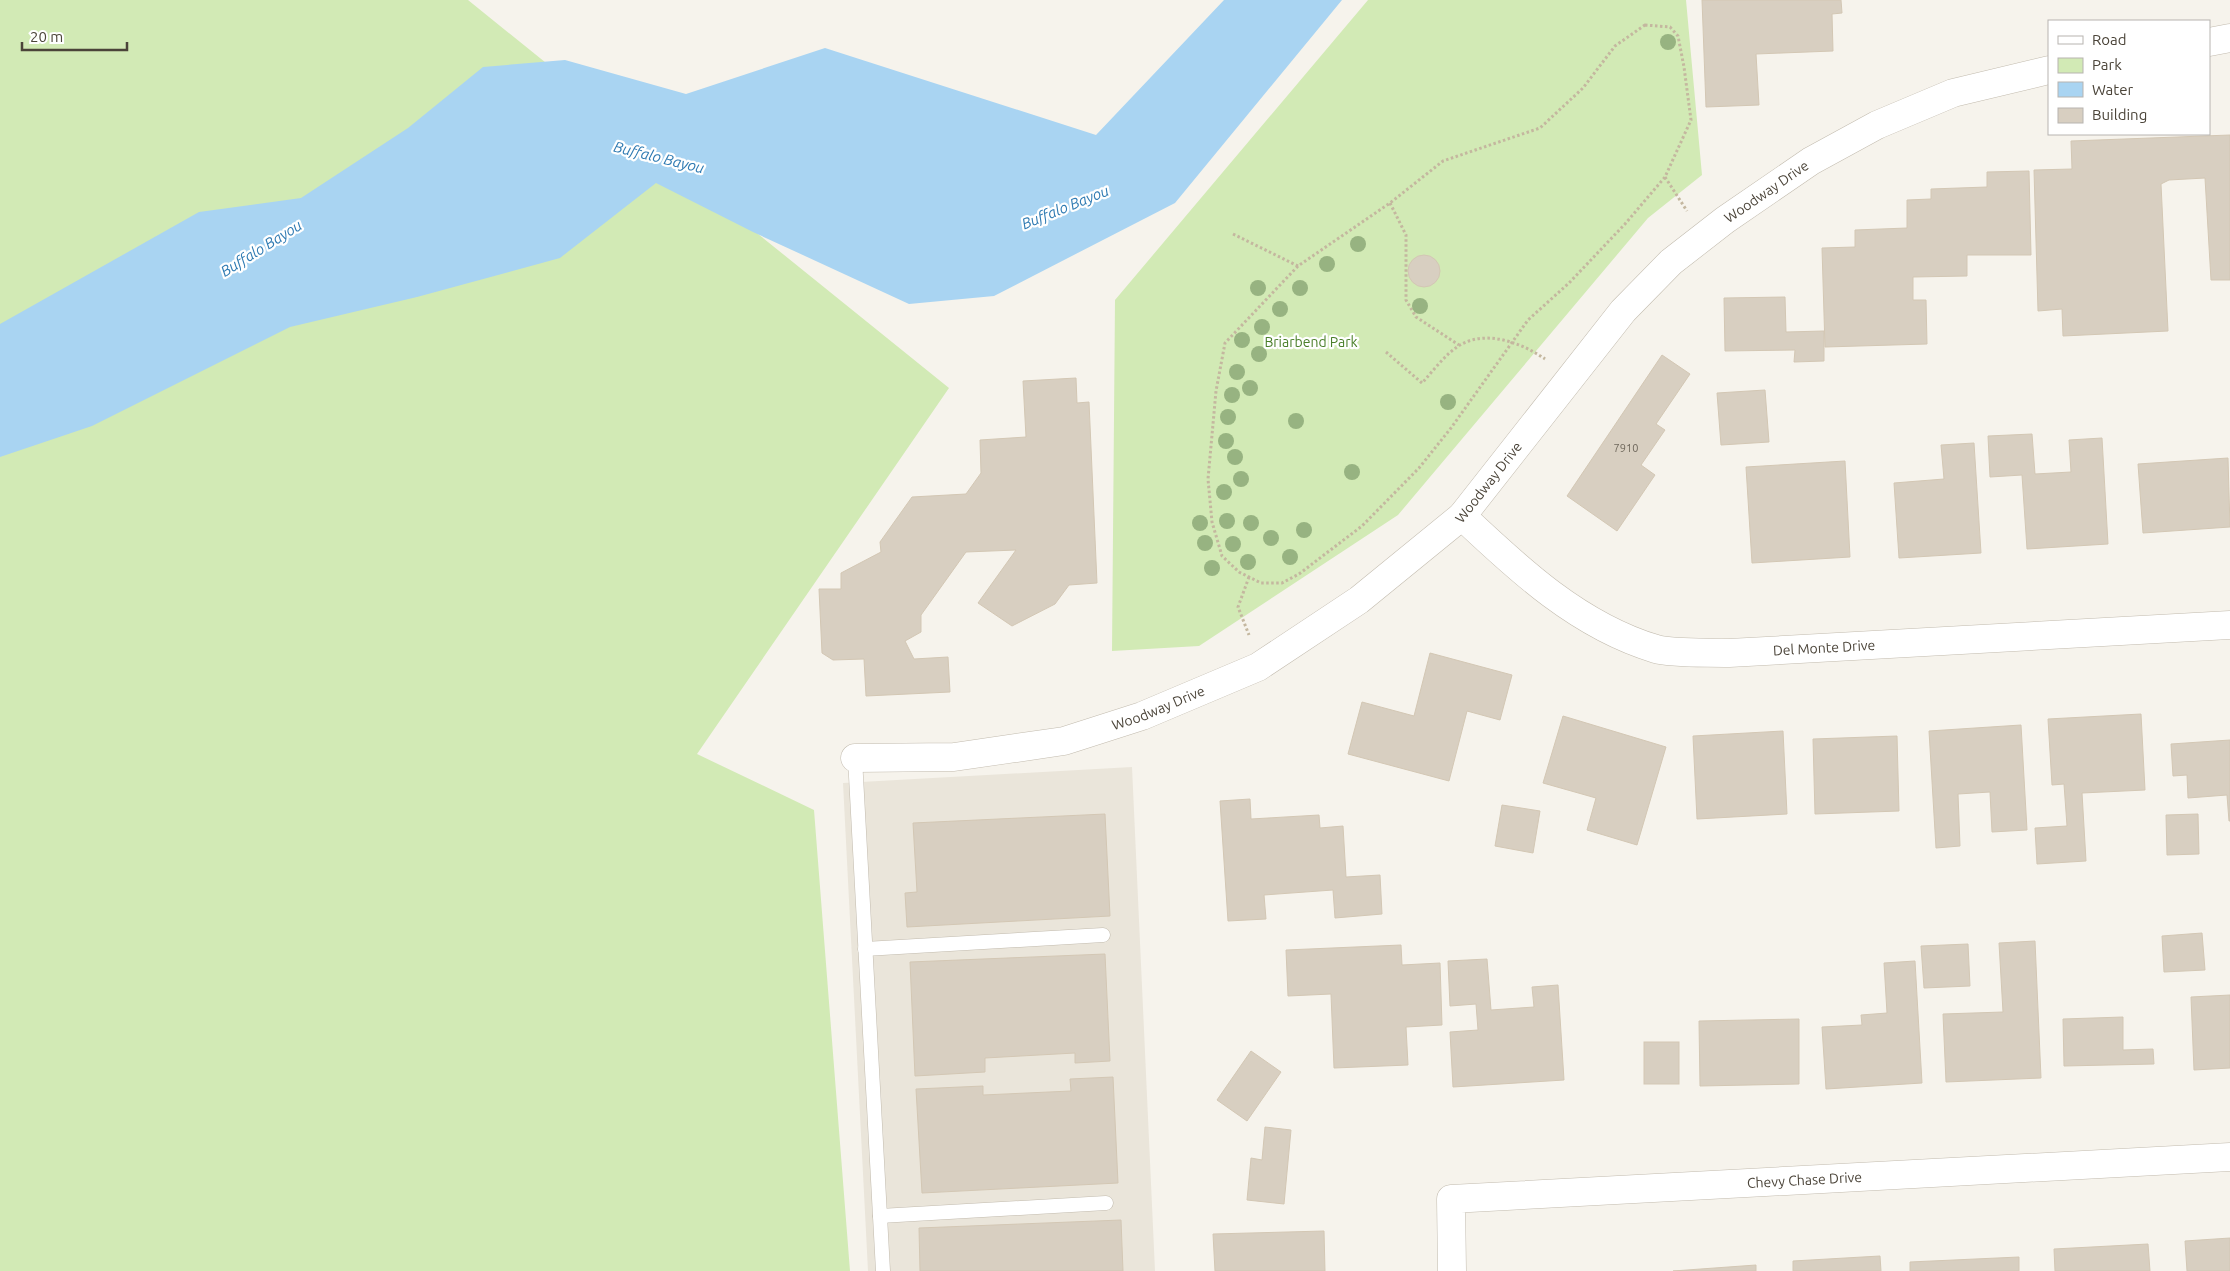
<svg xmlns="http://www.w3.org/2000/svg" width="2230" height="1271" viewBox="0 0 2230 1271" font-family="Ubuntu,sans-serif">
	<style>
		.residential { fill: #eae5da }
		.green { fill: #d2eab5 }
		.water { fill: #a9d4f2 }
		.building { fill: #d8cfc1; stroke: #d3c7b4 }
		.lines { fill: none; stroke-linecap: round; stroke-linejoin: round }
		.service-casing { stroke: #c2bbae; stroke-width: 15 }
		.minor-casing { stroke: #c2bbae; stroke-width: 29 }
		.path { stroke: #c4b79f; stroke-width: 3; stroke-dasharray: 2.5 2.5; stroke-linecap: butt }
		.service { stroke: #fff; stroke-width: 14 }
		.minor { stroke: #fff; stroke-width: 28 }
		.tree { fill: #97b381 }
		.labels { text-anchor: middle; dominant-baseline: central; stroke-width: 4.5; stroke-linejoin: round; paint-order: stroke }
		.number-label { font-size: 11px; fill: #6e675b }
		.street-label { font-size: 14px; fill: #4b4439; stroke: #fff }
		.park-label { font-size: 14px; fill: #4a7f2a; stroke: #fff }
		.water-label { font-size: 15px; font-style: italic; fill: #2e7ab2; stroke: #fff }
	</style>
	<rect width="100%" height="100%" fill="#f6f3ec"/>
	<path class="residential" d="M1132,767L1155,1271H868L843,783Z"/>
	<g class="green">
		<path d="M0,0H468L949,388L697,754L814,810L850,1271H0Z"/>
		<path d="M1368,0H1686L1702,175L1648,218L1398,515L1199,646L1112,651L1115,300Z"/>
	</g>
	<path class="water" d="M1224,0H1342L1175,203L994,296L909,304L753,232L656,183L560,258L417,297L290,327L92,426L0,457V324L199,212L301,198L408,128L483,67L565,60L686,94L825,48L1096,135Z"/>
	<g class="building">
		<path d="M1702,0H1841L1842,13L1832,14L1833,51L1756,54L1759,105L1706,107Z"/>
		<path d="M2230,135V280H2211L2205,178L2169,180L2161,184L2168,331L2063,336L2062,309L2038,311L2034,170L2072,169L2071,141Z"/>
		<path d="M2029,171L2031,255H1967V276L1913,277V300H1926L1927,344L1825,347L1822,248L1855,247V230L1907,228V200L1931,199V189L1987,187V172Z"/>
		<circle cx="1424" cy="271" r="16"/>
		<path d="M1785,297L1786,332L1824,331V361L1794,362L1795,350L1725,351L1724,298Z"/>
		<path d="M1662,355L1690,374L1656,424L1665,430L1641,465L1655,475L1617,531L1567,496Z"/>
		<path d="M1076,378L1077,403L1089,402L1097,583L1069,585L1055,604L1012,626L978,603L1016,550L966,552L921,615V632L905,641L914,659L948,657L950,692L866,696L864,659L833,660L822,653L819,589H841V573L881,552L880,542L912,497L966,494L981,473L980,440L1026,437L1023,381Z"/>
		<path d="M1765,390L1769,442L1721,445L1717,393Z"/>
		<path d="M2032,434L2035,474L2071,472L2069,440L2102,438L2108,544L2027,549L2022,475L1990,477L1988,436Z"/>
		<path d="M1974,443L1981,553L1899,558L1894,483L1944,479L1941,445Z"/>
		<path d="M2228,458L2230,527L2143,533L2138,464Z"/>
		<path d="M1845,461L1850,557L1752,563L1746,467Z"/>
		<path d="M1430,653L1512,675L1500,720L1467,711L1449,781L1348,754L1362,702L1414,716Z"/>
		<path d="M2141,714L2145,790L2082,793L2086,861L2037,864L2035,828L2067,826L2064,784L2052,785L2048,719Z"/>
		<path d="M1563,716L1666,747L1637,845L1587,830L1596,798L1543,783Z"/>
		<path d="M2021,725L2027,830L1992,832L1990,792L1958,794L1960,846L1936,848L1929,731Z"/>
		<path d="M1783,731L1787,814L1697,819L1693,736Z"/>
		<path d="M1897,736L1899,811L1815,814L1813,739Z"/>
		<path d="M2230,740V821H2229L2227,795L2188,798L2187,775L2173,776L2171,744Z"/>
		<path d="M1250,799L1251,819L1319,815L1320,828L1343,826L1346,877L1380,875L1382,914L1335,918L1333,890L1264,895L1266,919L1228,921L1220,801Z"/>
		<path d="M1502,805L1540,811L1533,853L1495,846Z"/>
		<path d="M1105,814L1110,916L907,927L905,893L917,892L913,823Z"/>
		<path d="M2198,814L2199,854L2167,855L2166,815Z"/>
		<path d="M2202,933L2205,970L2164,972L2162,936Z"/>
		<path d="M2035,941L2041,1078L1946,1082L1943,1014L2003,1012L1999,943Z"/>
		<path d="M1968,944L1970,986L1924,988L1921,946Z"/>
		<path d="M1401,945L1402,965L1440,963L1442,1025L1406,1027L1408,1065L1334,1068L1331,994L1288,996L1286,950Z"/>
		<path d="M1105,954L1110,1061L1075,1063V1053L985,1058V1072L915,1076L910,962Z"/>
		<path d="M1487,959L1491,1010L1534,1007L1532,987L1558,985L1564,1080L1453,1087L1450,1032L1478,1030L1476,1004L1450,1006L1448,961Z"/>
		<path d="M1915,961L1922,1083L1826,1089L1822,1027L1862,1025L1861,1015L1887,1013L1884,963Z"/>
		<path d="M2230,995V1068L2194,1070L2191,997Z"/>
		<path d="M2123,1017V1050L2153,1049L2154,1064L2064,1066L2063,1019Z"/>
		<path d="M1799,1019V1084L1700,1086L1699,1021Z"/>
		<rect x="1644" y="1042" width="35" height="42"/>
		<path d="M1251,1051L1281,1072L1247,1121L1217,1100Z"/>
		<path d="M1113,1077L1118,1183L922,1193L916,1089L983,1086V1095L1071,1091L1070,1079Z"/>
		<path d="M1265,1127L1291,1130L1284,1204L1247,1200L1251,1158L1262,1160Z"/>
		<path d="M1121,1220L1123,1271H920L919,1228Z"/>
		<path d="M1324,1231L1325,1271H1215L1213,1234Z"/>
		<path d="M2230,1238V1271H2187L2185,1241Z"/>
		<path d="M2148,1244L2150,1271H2055L2054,1249Z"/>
		<path d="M1880,1256L1881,1271H1793V1261Z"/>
		<path d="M2019,1257V1271H1910V1262Z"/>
		<path d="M1756,1265V1271H1673Z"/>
	</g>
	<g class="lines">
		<g class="service-casing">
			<g id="service">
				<path d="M855,758L883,1271"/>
				<path d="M865,949L1103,935"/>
				<path d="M880,1216L1106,1203"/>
			</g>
		</g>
		<g class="minor-casing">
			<g id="minor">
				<path d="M2209,42L2230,38"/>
				<path id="s1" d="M1462,516C1519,570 1579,626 1656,649C1673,654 1710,652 1729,653L2230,625"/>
				<path id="s2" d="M855,758L954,757L1064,741L1142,716L1258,667L1359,600L1462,516L1623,311L1671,262L1725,220L1811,161L1877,125L1953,93L2049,70"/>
				<path id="s3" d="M1452,1271L1451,1199L2230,1157"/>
			</g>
		</g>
		<g class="path">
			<path d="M1645,25L1670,27L1678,36L1684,67L1691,120L1665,177L1625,224L1569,283L1528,320L1451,428L1419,468L1362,526L1299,574L1282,583H1261L1239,572L1222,556L1212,522L1208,479L1216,391L1225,343L1298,266L1390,203L1443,161L1540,128L1583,88L1615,46Z"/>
			<path d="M1665,177L1687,211"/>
			<path d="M1390,203L1406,235V300L1416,317L1459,345"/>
			<path d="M1233,234L1298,266"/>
			<path d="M1386,352L1422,383C1433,371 1444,356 1457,347C1484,328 1522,343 1545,359"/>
			<path d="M1249,577L1238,607L1249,635"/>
		</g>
		<use href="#service" class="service"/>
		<use href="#minor" class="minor"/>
	</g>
	<g class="tree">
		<circle cx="1668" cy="42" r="8"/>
		<circle cx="1358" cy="244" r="8"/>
		<circle cx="1327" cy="264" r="8"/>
		<circle cx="1258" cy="288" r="8"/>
		<circle cx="1300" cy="288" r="8"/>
		<circle cx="1420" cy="306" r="8"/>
		<circle cx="1280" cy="309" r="8"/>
		<circle cx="1262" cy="327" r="8"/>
		<circle cx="1242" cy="340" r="8"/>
		<circle cx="1259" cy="354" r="8"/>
		<circle cx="1237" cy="372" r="8"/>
		<circle cx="1250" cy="388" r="8"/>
		<circle cx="1232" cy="395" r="8"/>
		<circle cx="1448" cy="402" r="8"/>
		<circle cx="1228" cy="417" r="8"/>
		<circle cx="1296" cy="421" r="8"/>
		<circle cx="1226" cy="441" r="8"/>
		<circle cx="1235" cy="457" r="8"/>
		<circle cx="1352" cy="472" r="8"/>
		<circle cx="1241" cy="479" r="8"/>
		<circle cx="1224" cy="492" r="8"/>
		<circle cx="1227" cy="521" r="8"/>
		<circle cx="1200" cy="523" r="8"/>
		<circle cx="1251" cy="523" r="8"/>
		<circle cx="1304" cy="530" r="8"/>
		<circle cx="1271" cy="538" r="8"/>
		<circle cx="1205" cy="543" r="8"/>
		<circle cx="1233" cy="544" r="8"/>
		<circle cx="1290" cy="557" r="8"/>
		<circle cx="1248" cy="562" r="8"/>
		<circle cx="1212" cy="568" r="8"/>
	</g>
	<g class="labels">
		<g class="number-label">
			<text x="1626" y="448">7910</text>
		</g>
		<g class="street-label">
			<text stroke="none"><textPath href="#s2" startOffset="1120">Woodway Drive</textPath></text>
			<text stroke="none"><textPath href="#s2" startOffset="715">Woodway Drive</textPath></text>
			<text stroke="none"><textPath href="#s1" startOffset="406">Del Monte Drive</textPath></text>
			<text stroke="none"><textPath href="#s2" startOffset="310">Woodway Drive</textPath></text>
			<text stroke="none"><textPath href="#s3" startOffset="426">Chevy Chase Drive</textPath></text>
		</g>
		<g class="park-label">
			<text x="1311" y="342">Briarbend Park</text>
		</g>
		<g class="water-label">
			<text transform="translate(659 157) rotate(14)">Buffalo Bayou</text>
			<text transform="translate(1065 207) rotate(-22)">Buffalo Bayou</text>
			<text transform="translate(261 248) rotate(-32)">Buffalo Bayou</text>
		</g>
	</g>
	<rect x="2048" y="20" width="162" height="115" fill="#ffffff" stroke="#b7b4b0"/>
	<rect x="2058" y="36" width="25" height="8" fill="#ffffff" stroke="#b7b4b0"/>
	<text x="2092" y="45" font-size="15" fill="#4b4439">Road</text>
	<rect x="2058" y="58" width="25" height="15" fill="#d2eab5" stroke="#b7b4b0"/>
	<text x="2092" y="70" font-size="15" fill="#4b4439">Park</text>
	<rect x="2058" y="82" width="25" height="15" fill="#a9d4f2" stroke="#b7b4b0"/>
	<text x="2092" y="95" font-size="15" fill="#4b4439">Water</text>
	<rect x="2058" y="108" width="25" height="15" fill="#d8cfc1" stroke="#b7b4b0"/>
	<text x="2092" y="120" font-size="15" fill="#4b4439">Building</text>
	<path d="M22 42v8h105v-8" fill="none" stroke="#4b4439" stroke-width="2.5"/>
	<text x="30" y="42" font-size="15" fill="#4b4439" stroke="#ffffff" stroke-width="4" paint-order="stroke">20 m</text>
</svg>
